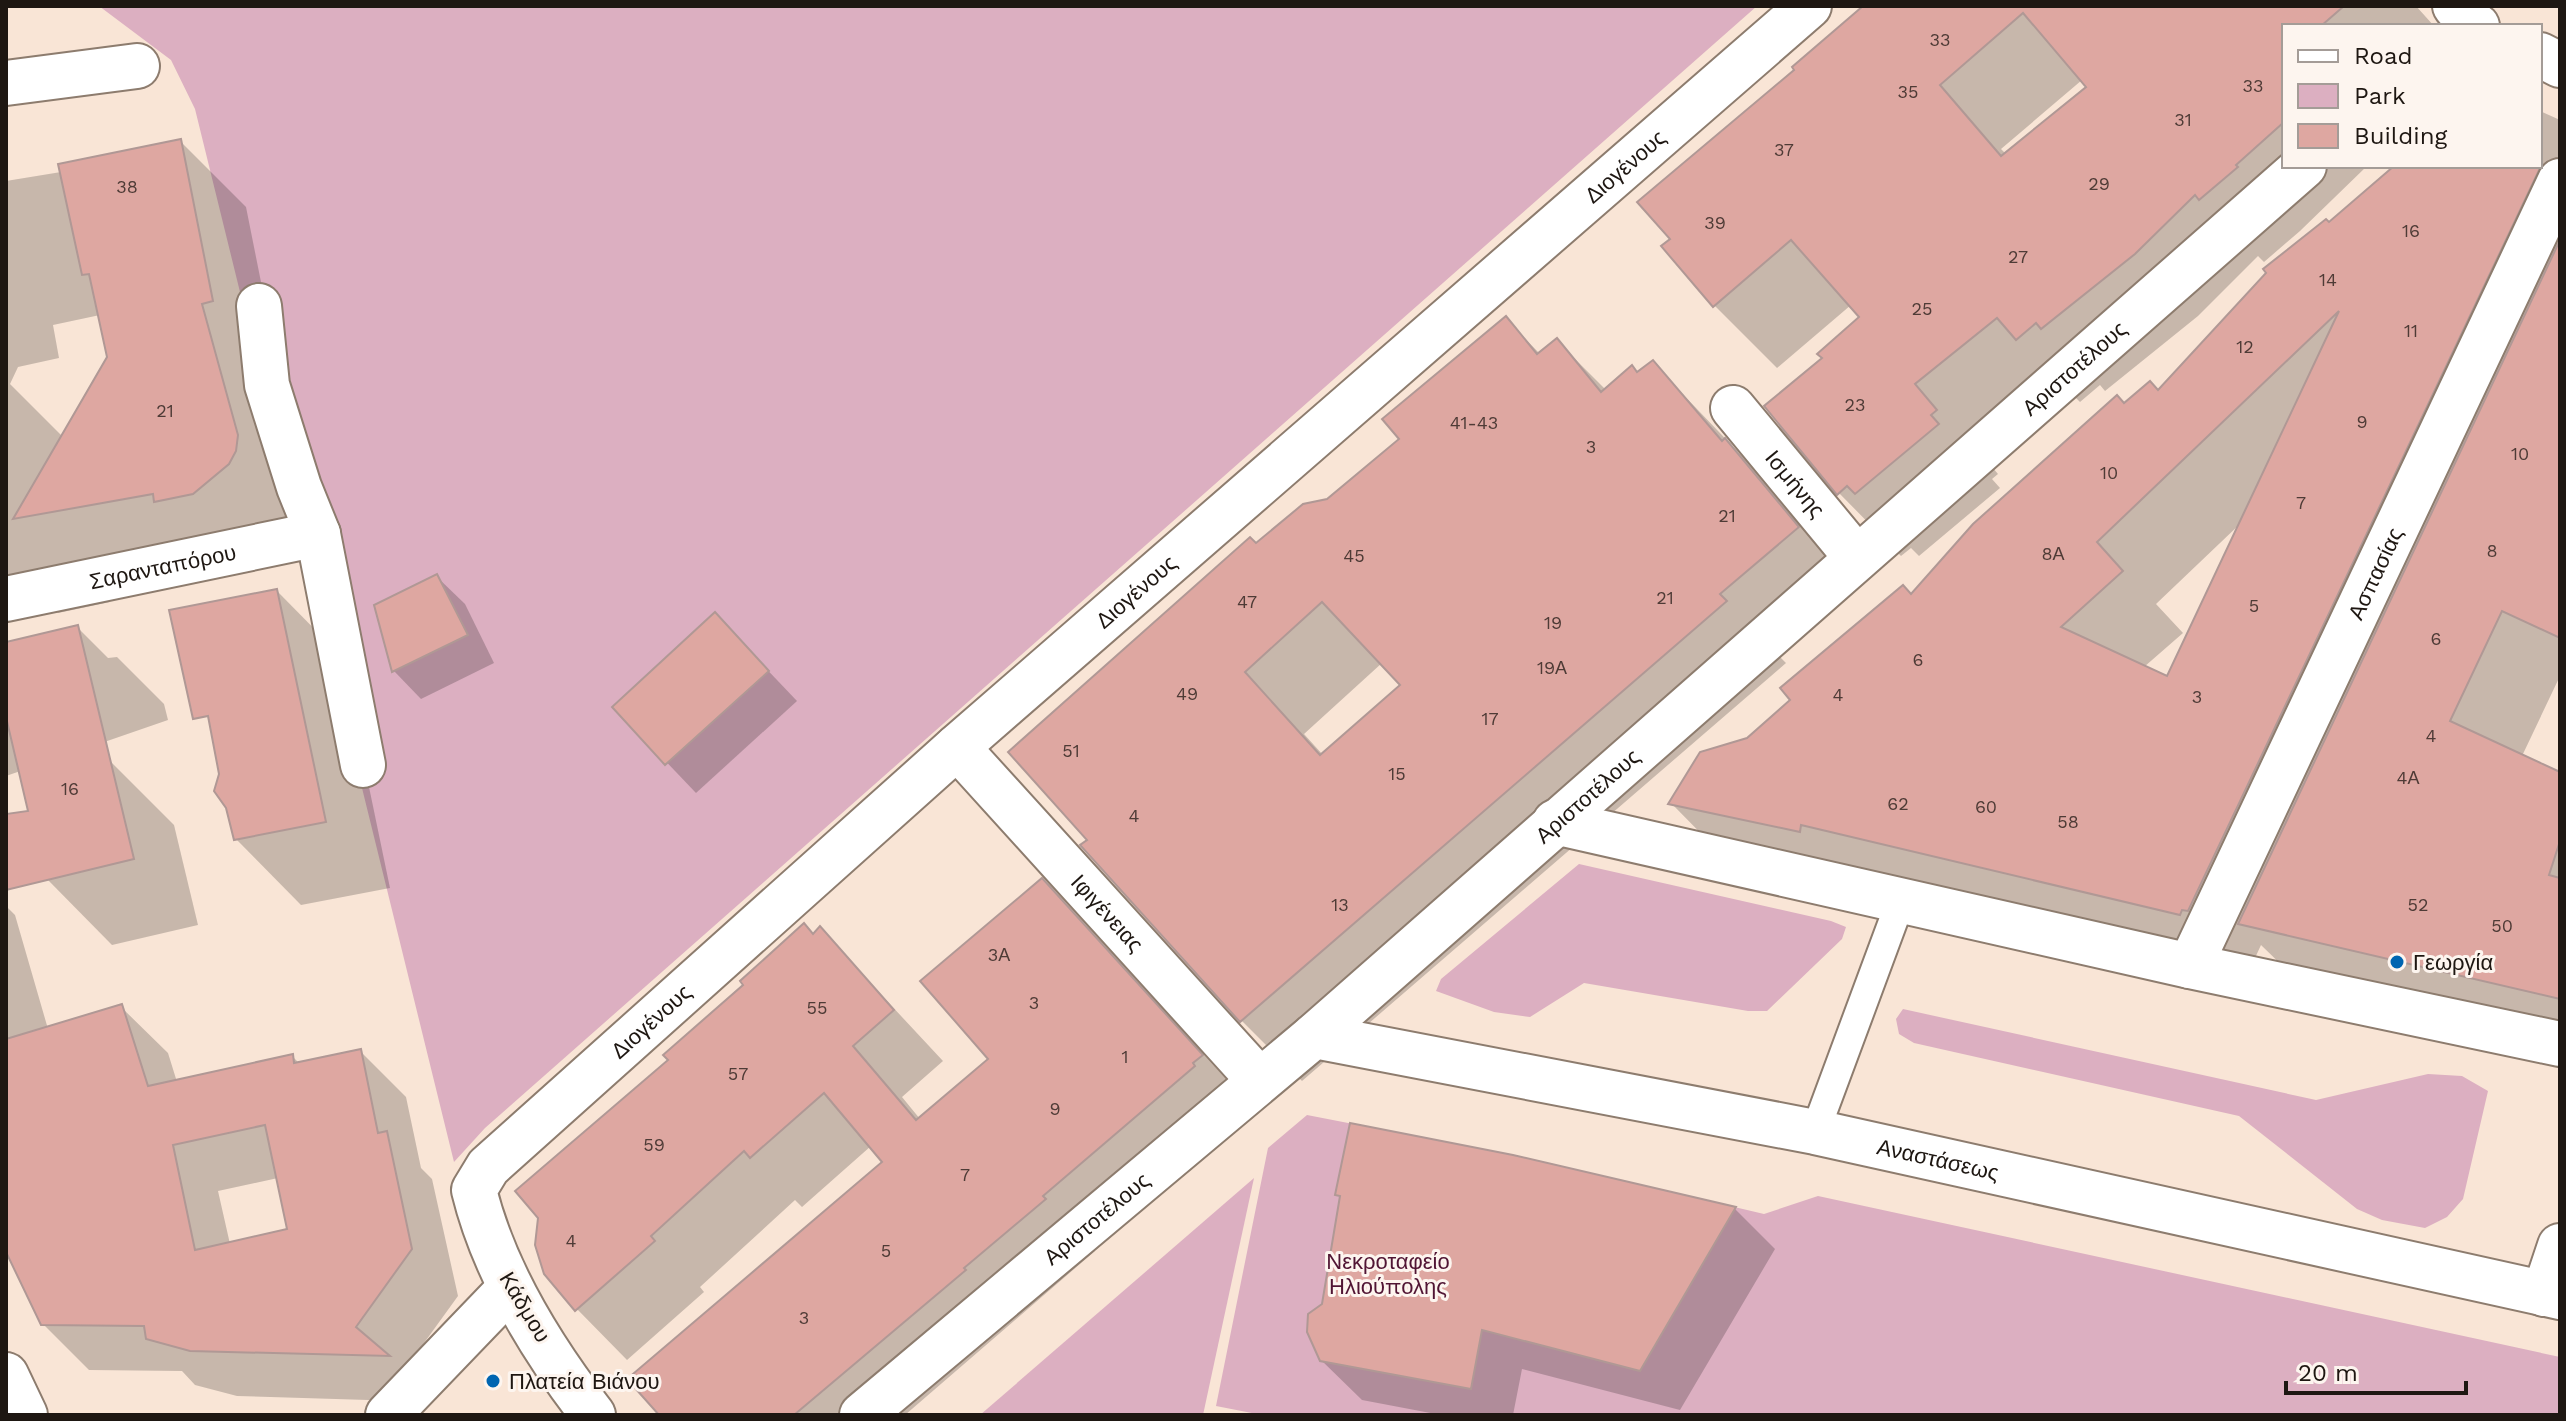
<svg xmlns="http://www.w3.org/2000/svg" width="2566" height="1421" viewBox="0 0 2566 1421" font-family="'Work Sans',sans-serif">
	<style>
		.green { fill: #dcafc1 }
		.shadow { fill: #0003; fill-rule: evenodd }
		.building { fill: #dea7a1; stroke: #b09895; stroke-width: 2; fill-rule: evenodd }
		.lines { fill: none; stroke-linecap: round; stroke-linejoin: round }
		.lane-casing { stroke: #8d7c6e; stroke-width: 32 }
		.street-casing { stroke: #8d7c6e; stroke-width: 48 }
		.secondary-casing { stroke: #8d7c6e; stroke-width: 48 }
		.lane { stroke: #fff; stroke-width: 28 }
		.street { stroke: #fff; stroke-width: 44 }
		.secondary { stroke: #fff; stroke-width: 44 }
		.poi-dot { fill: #0065b1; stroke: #fdf5ef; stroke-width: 3 }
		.labels { text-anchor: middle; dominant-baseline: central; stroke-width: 6; stroke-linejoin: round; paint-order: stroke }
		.number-label { font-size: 18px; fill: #4e3b36 }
		.street-label { font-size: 22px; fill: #1e1712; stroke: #fdf5ef }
		.poi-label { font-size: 22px; fill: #1e1712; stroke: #fdf5ef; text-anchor: start }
		.park-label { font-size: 22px; fill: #511534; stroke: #fdf5ef }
	</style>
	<rect width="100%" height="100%" fill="#f9e5d6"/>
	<g class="green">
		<path d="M99,6H1757L485,1128L454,1162L195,109L171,60Z"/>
		<path d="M1579,864L1831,921L1846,927L1842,939L1767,1011H1748L1584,983L1530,1017L1494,1012L1436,991L1441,979Z"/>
		<path d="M1903,1009L2316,1100L2428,1074L2462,1076L2488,1091L2463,1199L2447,1217L2425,1228L2382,1220L2357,1209L2239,1116L1914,1043L1899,1034L1896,1019Z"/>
		<path d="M1307,1115L1523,1157L1764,1214L1818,1196L2560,1357V1415H1262L1216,1406L1268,1148Z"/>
		<path d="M1254,1178L1203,1415H980Z"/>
	</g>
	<g class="shadow">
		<path d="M1877,6H2416L2434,26H2284V166H2367L2300,231L2264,262L2258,256L2198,316L2105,391L2100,385L2080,402L2059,381L1976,448L1998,474L1992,479L2000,488L1919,556L1911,548L1901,556L1839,493L1824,359L1862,318L1851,305L1777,368L1714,305ZM2082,80L2089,88L2006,154L2001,149Z"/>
		<path d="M2540,111L2560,120V676L2522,756L2557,773L2560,767V1046L2301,984L2261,945L2249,971L1731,864L1671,803L1748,740L2124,405L2158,392L2329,224L2397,166H2540ZM2241,523L2168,679L2144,667L2183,633L2156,604Z"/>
		<path d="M181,142L246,207L278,367L301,517L105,580L110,602L58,613L39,594L6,601V181L61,172ZM100,315L109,357L63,437L10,384L18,367L59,358L53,325Z"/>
		<path d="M1506,319L1540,354L1557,341L1606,390L1652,362L1786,502L1858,589L1779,656L1786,663L1302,1081L1242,1021L1089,840L1256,546L1328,501L1402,440ZM1382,663L1403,685L1323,755L1304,734Z"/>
		<path d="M437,577L465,604L494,663L421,699L394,671L377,606Z"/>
		<path d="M277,591L342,657L390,888L301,905L236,839L221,774Z"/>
		<path d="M715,615L797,701L696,793L614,707Z"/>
		<path d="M77,627L108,658L117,657L164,704L168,720L6,776V644Z"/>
		<path d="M109,760L174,825L198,925L112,945L47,879Z"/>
		<path d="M1042,880L1252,1107L1092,1248L1095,1251L905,1415H661L885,1163L871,1146L802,1207L795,1200L700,1287L704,1292L627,1360L577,1309L814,935L820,929L943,1061L902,1097L920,1119L990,1059Z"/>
		<path d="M6,906L15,915L48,1029L121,1007L168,1053L177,1082L292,1056L299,1063L360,1051L406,1097L421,1168L432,1179L458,1296L403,1372L433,1402L237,1396L195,1385L182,1371L89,1370L43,1324L6,1244ZM278,1178L290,1231L230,1244L218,1191Z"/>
		<path d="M1337,1194L1735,1209L1775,1249L1680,1410L1522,1369L1513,1415H1441L1362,1400L1321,1360L1324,1305L1342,1199Z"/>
	</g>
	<g class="building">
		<path d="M1863,6H2344L2321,26H2284V122L2236,165L2238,167L2199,200L2195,195L2135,254L2041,329L2036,323L2016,340L1997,318L1915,384L1937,410L1931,415L1939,424L1855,494L1847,486L1837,495L1764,406L1822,358L1817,354L1859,317L1791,240L1713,307L1661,246L1670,239L1637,202L1794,70L1792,67ZM2023,13L2086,87L2001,156L1940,85Z"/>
		<path d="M181,139L213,301L202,304L238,435L236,451L229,464L193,494L154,502L153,494L13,519L107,357L89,274L82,275L58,164Z"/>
		<path d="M2394,166H2541L2188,911L2182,910L2180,915L1801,825L1800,832L1668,804L1700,752L1747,738L1790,700L1780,688L1903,585L1911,594L1973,524L2117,395L2124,403L2150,381L2158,390L2266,273L2263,269L2326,219L2329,222ZM2339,311L2167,676L2061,627L2123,571L2097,542Z"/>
		<path d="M2560,240V638L2502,611L2450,721L2560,772V841L2549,875L2560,878V999L2238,924Z"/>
		<path d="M1506,316L1537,354L1557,338L1601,392L1632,365L1637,372L1653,360L1722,441L1725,438L1799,527L1720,594L1727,601L1240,1022L1080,845L1087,840L1008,752L1250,537L1256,543L1303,504L1327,499L1399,439L1382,419ZM1322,602L1400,685L1320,755L1245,672Z"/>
		<path d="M437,574L468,635L392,672L374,605Z"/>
		<path d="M277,589L326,822L234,840L226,808L214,791L219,774L208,716L193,719L169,610Z"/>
		<path d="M715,612L769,671L665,765L612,707Z"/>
		<path d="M78,625L134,859L6,890V814L28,811L6,717V642Z"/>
		<path d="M1042,878L1203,1055L1193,1063L1195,1066L1043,1196L1046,1199L964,1268L966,1270L794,1415H659L627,1379L882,1162L824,1093L750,1158L744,1151L651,1236L655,1241L575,1311L544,1274L535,1245L538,1218L515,1191L668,1060L663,1055L743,985L740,981L804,923L813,934L820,926L894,1010L853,1046L916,1120L988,1059L920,981Z"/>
		<path d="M122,1004L148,1086L293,1054L294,1063L361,1049L378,1133L387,1131L412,1249L356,1327L390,1356L190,1351L146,1339L144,1326L41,1325L6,1252V1039ZM265,1125L287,1229L195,1250L173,1145Z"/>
		<path d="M1350,1123L1513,1155L1736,1207L1640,1371L1482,1330L1471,1389L1320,1361L1307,1332L1308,1314L1322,1304L1340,1196L1335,1195Z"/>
	</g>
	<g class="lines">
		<g class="lane-casing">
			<path id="lane" d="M1815,1132L1901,900"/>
		</g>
		<g class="street-casing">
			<g id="street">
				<path d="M2455,6L2468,22L2477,26"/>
				<path d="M2540,55L2560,65"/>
				<path d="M6,83L137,66"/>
				<path d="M259,306L267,385L299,487L318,534L363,765"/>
				<path id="s1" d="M1733,408L1857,558"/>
				<path id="s2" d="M6,599L318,534"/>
				<path id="s3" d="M957,747L1259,1080"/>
				<path d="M1555,822L2190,966L2560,1044"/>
				<path id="s4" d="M2190,966L2560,181"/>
				<path id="s5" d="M1314,1036L2304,166"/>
				<path d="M2544,1294L2560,1246"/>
				<path d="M6,1375L25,1415"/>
				<path d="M388,1415L510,1288"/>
				<path id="s6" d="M593,1415C542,1349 494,1272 474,1190L488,1167L957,747L1809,6"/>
			</g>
		</g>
		<g class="secondary-casing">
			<g id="secondary">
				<path id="s7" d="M862,1415L1314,1036L1815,1132L2560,1297"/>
			</g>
		</g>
		<use href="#lane" class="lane"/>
		<use href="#street" class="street"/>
		<use href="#secondary" class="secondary"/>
	</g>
	<g class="poi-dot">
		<circle cx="2397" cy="962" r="8"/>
		<circle cx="493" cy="1381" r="8"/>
	</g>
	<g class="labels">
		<g class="number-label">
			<text x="1940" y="39">33</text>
			<text x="2253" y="85">33</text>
			<text x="1908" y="91">35</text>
			<text x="2183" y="119">31</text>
			<text x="1784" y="149">37</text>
			<text x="2099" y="183">29</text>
			<text x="127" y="186">38</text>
			<text x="1715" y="222">39</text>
			<text x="2411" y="230">16</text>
			<text x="2018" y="256">27</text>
			<text x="2328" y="279">14</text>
			<text x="1922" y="308">25</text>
			<text x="2411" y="330">11</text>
			<text x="2245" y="346">12</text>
			<text x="1855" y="404">23</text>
			<text x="165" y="410">21</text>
			<text x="2362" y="421">9</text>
			<text x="1474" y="422">41-43</text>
			<text x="1591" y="446">3</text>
			<text x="2520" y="453">10</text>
			<text x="2109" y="472">10</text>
			<text x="2301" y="502">7</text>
			<text x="1727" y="515">21</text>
			<text x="2492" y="550">8</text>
			<text x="2053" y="553">8Α</text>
			<text x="1354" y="555">45</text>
			<text x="1665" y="597">21</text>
			<text x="1247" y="601">47</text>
			<text x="2254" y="605">5</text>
			<text x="1553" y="622">19</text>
			<text x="2436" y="638">6</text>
			<text x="1918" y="659">6</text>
			<text x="1552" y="667">19Α</text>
			<text x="1187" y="693">49</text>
			<text x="1838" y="694">4</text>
			<text x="2197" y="696">3</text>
			<text x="1490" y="718">17</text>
			<text x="2431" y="735">4</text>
			<text x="1071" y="750">51</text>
			<text x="1397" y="773">15</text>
			<text x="2408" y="777">4Α</text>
			<text x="70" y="788">16</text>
			<text x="1898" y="803">62</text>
			<text x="1986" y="806">60</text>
			<text x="1134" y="815">4</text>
			<text x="2068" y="821">58</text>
			<text x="1340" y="904">13</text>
			<text x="2418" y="904">52</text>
			<text x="2502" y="925">50</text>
			<text x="999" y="954">3Α</text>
			<text x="1034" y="1002">3</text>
			<text x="817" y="1007">55</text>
			<text x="1125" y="1056">1</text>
			<text x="738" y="1073">57</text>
			<text x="1055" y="1108">9</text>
			<text x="654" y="1144">59</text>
			<text x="965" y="1174">7</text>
			<text x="571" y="1240">4</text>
			<text x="886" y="1250">5</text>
			<text x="804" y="1317">3</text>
		</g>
		<g class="street-label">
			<text stroke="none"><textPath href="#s6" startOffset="1798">Διογένους</textPath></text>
			<text stroke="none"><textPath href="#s5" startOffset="1012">Αριστοτέλους</textPath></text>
			<text stroke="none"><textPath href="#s1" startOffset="98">Ισμήνης</textPath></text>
			<text stroke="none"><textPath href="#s2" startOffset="160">Σαρανταπόρου</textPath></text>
			<text stroke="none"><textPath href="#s4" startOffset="434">Ασπασίας</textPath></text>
			<text stroke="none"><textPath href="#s6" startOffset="1150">Διογένους</textPath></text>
			<text stroke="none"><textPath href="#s5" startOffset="364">Αριστοτέλους</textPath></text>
			<text stroke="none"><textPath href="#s3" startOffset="224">Ιφιγένειας</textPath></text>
			<text stroke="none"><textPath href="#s6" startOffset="502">Διογένους</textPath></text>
			<text stroke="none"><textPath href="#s7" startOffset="1226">Αναστάσεως</textPath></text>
			<text stroke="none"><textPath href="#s7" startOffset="306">Αριστοτέλους</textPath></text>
			<text transform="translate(525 1307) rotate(59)">Κάδμου</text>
		</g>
		<g class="poi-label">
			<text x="2413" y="962">Γεωργία</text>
			<text x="509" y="1381">Πλατεία Βιάνου</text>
		</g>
		<g class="park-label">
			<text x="1388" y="1261">Νεκροταφείο<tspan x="1388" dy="25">Ηλιούπολης</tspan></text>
		</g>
	</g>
	<rect width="2566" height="1421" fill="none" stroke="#1e1712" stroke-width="16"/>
	<rect x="2282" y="24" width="260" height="144" fill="#fdf5ef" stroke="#a49c97" stroke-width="2"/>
	<rect x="2298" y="50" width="40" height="12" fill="#ffffff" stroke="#a49c97" stroke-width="2"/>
	<text x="2354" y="64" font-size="24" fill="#1e1712">Road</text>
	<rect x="2298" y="84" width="40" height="24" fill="#dcafc1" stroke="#a49c97" stroke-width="2"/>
	<text x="2354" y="104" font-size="24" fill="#1e1712">Park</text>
	<rect x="2298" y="124" width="40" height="24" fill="#dea7a1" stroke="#a49c97" stroke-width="2"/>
	<text x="2354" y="144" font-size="24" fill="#1e1712">Building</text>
	<path d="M2286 1381v12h180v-12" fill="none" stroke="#1e1712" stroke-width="4"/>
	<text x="2298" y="1381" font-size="24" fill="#1e1712" stroke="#fdf5ef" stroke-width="6" paint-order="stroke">20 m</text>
</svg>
